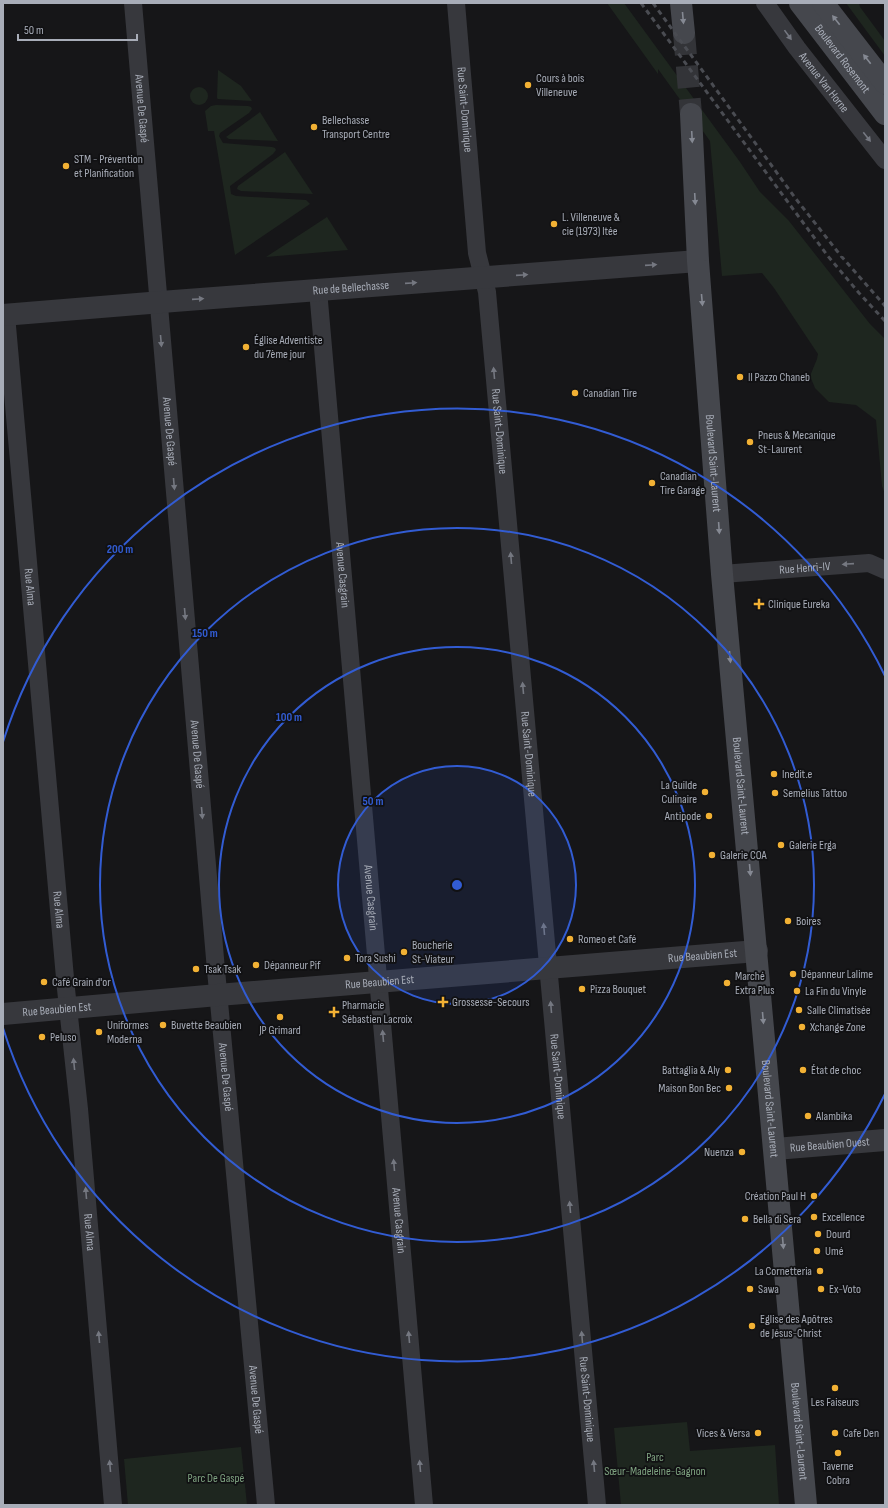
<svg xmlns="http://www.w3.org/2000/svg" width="888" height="1508" viewBox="0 0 888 1508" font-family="'Sofia Sans Condensed',sans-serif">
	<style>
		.green { fill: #1e261f }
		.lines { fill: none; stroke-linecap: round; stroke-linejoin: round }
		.secondary-tunnel { stroke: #333438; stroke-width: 22; stroke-dasharray: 22 11; stroke-linecap: butt }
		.minor { stroke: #37383d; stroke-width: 18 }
		.tertiary { stroke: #37383d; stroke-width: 22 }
		.secondary { stroke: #45474d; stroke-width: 22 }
		.rail { stroke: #4a4c52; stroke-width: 3; stroke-dasharray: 5 4; stroke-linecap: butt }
		.oneway { fill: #858993 }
		.oneway2 { fill: #757881 }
		.ring { fill: none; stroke: #325cd3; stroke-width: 2 }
		.poi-dot { fill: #f2b134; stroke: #111113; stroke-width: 1.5 }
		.labels { text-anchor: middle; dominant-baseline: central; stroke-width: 3.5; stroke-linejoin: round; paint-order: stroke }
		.street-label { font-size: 12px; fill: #a8adb8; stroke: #111113 }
		.poi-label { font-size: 12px; fill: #a8adb8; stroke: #111113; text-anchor: start }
		.park-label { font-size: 12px; fill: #7fa381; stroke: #111113 }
		.centre { fill: #325cd3; stroke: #111113; stroke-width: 2 }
		.ring-label { font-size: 12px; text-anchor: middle; font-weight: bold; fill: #325cd3; stroke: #111113; stroke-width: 3.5; stroke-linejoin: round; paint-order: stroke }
	</style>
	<rect width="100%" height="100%" fill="#161618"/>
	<g class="green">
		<path d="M607,3H624L740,162L760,192L789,221L870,324L885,339V494L882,486L876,420L856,405L829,402L815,388L810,376L817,359L818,354L774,288L762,273L722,276L710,141L658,69V74Z"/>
		<path d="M846,3H859L860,7L885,41V56Z"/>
		<path d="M218,70L241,86L252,101L218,99L217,98Z"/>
		<circle cx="199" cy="96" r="9"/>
		<path d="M216,105L248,106L251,107L252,109L249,113L220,133L219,136L223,143L272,147L275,148L276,150L273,154L230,186L231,194L236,196L306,200L310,204L235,255L214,131H208L205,111L211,106Z"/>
		<path d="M260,112L278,141L229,139L226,137Z"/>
		<path d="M285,152L313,194L241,191L237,189L238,186Z"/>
		<path d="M327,217L348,250L266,257Z"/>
		<path d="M687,1422L690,1451L775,1445L779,1505H621L614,1428Z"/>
		<path d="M241,1447L247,1505H128L124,1459Z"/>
	</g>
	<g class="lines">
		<path class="secondary-tunnel" d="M684,33L691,114"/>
		<g class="minor">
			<path id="s1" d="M133,3L216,970L266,1505"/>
			<path id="s2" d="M456,3L477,253L487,292L597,1505"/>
			<path id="s3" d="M765,3L797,48L885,160"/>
			<path id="s4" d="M318,290L424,1505"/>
			<path id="s5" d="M6,315L66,989L79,1109L113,1505"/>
			<path id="s6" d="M722,574L869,563L885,570"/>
		</g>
		<g class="tertiary">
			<path id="s7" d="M3,315L174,301L698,261"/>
			<path id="s8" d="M3,1014L218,995L757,951"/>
			<path id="s9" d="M775,1149L885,1140"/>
		</g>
		<g class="secondary">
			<path d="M681,3L684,33"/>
			<path id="s10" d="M800,3L885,114"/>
			<path d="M823,3L885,83"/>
			<path id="s11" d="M691,114L698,261L722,574L806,1505"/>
		</g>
		<g class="rail">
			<path d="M641,3L827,255L859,293L885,321"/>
			<path d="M653,3L796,199L841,256L885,306"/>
		</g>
	</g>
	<defs><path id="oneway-solid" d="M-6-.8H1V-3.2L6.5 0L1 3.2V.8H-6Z"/></defs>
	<g class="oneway">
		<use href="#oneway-solid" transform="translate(683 18) rotate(85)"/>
		<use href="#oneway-solid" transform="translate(836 20) rotate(-128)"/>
		<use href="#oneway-solid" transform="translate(867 59) rotate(-128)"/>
		<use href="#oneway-solid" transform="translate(692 137) rotate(87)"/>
		<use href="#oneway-solid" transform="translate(695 199) rotate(87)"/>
		<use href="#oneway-solid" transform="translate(702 300) rotate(85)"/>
		<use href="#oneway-solid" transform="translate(719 528) rotate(86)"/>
		<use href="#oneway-solid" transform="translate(730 657) rotate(85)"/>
		<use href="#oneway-solid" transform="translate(750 870) rotate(85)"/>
		<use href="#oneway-solid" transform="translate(763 1018) rotate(85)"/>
		<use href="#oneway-solid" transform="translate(783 1243) rotate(85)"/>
	</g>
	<g class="oneway2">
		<use href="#oneway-solid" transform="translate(788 35) rotate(54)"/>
		<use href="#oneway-solid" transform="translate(867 137) rotate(52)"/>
		<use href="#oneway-solid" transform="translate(651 265) rotate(-4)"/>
		<use href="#oneway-solid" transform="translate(522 275) rotate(-4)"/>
		<use href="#oneway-solid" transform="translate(411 283) rotate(-4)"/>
		<use href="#oneway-solid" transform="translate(198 299) rotate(-4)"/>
		<use href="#oneway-solid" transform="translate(161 341) rotate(85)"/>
		<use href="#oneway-solid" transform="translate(494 373) rotate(-95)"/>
		<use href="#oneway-solid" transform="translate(174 484) rotate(85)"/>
		<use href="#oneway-solid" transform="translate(511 558) rotate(-95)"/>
		<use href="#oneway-solid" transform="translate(848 564) rotate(176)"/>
		<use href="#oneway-solid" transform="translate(185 614) rotate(85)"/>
		<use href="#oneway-solid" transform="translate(523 688) rotate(-95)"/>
		<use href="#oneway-solid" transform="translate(202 813) rotate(85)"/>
		<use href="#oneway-solid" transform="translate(544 929) rotate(-95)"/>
		<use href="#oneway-solid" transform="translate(551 1007) rotate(-95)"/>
		<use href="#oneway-solid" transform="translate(383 1036) rotate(-95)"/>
		<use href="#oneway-solid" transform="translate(74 1064) rotate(-96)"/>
		<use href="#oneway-solid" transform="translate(394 1165) rotate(-95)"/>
		<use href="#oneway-solid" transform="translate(86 1193) rotate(-95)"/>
		<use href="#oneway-solid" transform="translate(570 1207) rotate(-95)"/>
		<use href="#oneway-solid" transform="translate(99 1337) rotate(-95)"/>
		<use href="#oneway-solid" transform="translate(409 1337) rotate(-95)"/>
		<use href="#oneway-solid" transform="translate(582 1337) rotate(-95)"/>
		<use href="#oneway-solid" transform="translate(110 1466) rotate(-95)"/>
		<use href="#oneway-solid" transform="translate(420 1466) rotate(-95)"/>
		<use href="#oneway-solid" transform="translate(594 1466) rotate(-95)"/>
	</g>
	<circle cx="457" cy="885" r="119" fill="#325cd3" fill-opacity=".12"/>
	<g class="ring">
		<circle cx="457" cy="885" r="119"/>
		<circle cx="457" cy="885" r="238"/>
		<circle cx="457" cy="885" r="357"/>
		<path d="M885 1094A476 476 0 0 1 3 1028M3 742A476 476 0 0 1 885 676"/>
	</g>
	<g class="poi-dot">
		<circle cx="528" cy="85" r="4"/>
		<circle cx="314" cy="127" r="4"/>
		<circle cx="66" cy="166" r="4"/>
		<circle cx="554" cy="224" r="4"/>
		<circle cx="246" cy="347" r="4"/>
		<circle cx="740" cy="377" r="4"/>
		<circle cx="575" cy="393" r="4"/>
		<circle cx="750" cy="442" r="4"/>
		<circle cx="652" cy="483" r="4"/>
		<path d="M757 598h4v4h4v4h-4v4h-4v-4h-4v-4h4z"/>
		<circle cx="774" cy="774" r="4"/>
		<circle cx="705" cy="792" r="4"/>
		<circle cx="775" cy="793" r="4"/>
		<circle cx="709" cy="816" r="4"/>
		<circle cx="781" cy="845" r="4"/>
		<circle cx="712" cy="855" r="4"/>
		<circle cx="788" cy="921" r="4"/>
		<circle cx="570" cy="939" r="4"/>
		<circle cx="404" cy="952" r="4"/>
		<circle cx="347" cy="958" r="4"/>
		<circle cx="256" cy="965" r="4"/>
		<circle cx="196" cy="969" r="4"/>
		<circle cx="793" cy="974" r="4"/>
		<circle cx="44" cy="982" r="4"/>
		<circle cx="727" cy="983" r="4"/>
		<circle cx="582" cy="989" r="4"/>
		<circle cx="797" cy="991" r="4"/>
		<path d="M441 996h4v4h4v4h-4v4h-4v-4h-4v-4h4z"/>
		<circle cx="799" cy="1010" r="4"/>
		<path d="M332 1006h4v4h4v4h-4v4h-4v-4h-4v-4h4z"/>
		<circle cx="280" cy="1017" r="4"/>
		<circle cx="163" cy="1025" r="4"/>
		<circle cx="802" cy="1027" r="4"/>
		<circle cx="99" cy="1032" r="4"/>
		<circle cx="42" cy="1037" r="4"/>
		<circle cx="728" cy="1070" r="4"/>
		<circle cx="803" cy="1070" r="4"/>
		<circle cx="729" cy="1088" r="4"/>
		<circle cx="808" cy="1116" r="4"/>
		<circle cx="742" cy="1152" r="4"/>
		<circle cx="814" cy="1196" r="4"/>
		<circle cx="814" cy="1217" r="4"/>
		<circle cx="745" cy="1219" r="4"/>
		<circle cx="818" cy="1234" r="4"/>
		<circle cx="817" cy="1251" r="4"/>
		<circle cx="820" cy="1271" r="4"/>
		<circle cx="750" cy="1289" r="4"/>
		<circle cx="821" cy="1289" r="4"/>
		<circle cx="752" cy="1326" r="4"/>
		<circle cx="835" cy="1388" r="4"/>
		<circle cx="758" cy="1433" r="4"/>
		<circle cx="835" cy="1433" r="4"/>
		<circle cx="838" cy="1453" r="4"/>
	</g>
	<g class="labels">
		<g class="street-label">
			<text stroke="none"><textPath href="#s10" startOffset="70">Boulevard Rosemont</textPath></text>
			<text stroke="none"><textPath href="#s3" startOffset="99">Avenue Van Horne</textPath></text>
			<text stroke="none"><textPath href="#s1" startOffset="106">Avenue De Gaspé</textPath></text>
			<text stroke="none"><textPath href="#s2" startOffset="107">Rue Saint-Dominique</textPath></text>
			<text stroke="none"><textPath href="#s7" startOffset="349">Rue de Bellechasse</textPath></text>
			<text stroke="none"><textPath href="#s1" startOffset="430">Avenue De Gaspé</textPath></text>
			<text stroke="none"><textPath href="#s2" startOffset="431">Rue Saint-Dominique</textPath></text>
			<text stroke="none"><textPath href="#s11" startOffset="350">Boulevard Saint-Laurent</textPath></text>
			<text stroke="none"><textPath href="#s6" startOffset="83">Rue Henri-IV</textPath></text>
			<text stroke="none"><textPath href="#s4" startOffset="286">Avenue Casgrain</textPath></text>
			<text stroke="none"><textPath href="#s5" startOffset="273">Rue Alma</textPath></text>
			<text stroke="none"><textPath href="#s1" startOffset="754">Avenue De Gaspé</textPath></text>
			<text stroke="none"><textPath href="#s2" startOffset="755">Rue Saint-Dominique</textPath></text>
			<text stroke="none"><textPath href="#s11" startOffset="674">Boulevard Saint-Laurent</textPath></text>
			<text stroke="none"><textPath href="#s4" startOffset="610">Avenue Casgrain</textPath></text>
			<text stroke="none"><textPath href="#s5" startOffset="597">Rue Alma</textPath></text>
			<text stroke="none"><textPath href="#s8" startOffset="702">Rue Beaubien Est</textPath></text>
			<text stroke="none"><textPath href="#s8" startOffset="378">Rue Beaubien Est</textPath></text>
			<text stroke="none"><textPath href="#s8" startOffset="54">Rue Beaubien Est</textPath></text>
			<text stroke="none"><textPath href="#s2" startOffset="1079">Rue Saint-Dominique</textPath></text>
			<text stroke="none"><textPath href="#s1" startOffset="1078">Avenue De Gaspé</textPath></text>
			<text stroke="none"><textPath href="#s11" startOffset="998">Boulevard Saint-Laurent</textPath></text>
			<text stroke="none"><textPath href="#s9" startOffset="55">Rue Beaubien Ouest</textPath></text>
			<text stroke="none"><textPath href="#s4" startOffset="934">Avenue Casgrain</textPath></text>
			<text stroke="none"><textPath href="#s5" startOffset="921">Rue Alma</textPath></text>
			<text stroke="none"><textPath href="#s1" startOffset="1402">Avenue De Gaspé</textPath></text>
			<text stroke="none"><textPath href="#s2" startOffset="1403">Rue Saint-Dominique</textPath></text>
			<text stroke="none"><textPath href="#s11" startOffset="1322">Boulevard Saint-Laurent</textPath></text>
		</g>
		<g class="poi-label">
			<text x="536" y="78">Cours à bois<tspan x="536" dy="14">Villeneuve</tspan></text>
			<text x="322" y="120">Bellechasse<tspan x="322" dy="14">Transport Centre</tspan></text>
			<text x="74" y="159">STM - Prévention<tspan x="74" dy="14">et Planification</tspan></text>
			<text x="562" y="217">L. Villeneuve &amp;<tspan x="562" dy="14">cie (1973) ltée</tspan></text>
			<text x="254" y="340">Église Adventiste<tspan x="254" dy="14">du 7ème jour</tspan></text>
			<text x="748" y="377">Il Pazzo Chaneb</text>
			<text x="583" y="393">Canadian Tire</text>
			<text x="758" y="435">Pneus &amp; Mecanique<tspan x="758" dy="14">St-Laurent</tspan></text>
			<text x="660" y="476">Canadian<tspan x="660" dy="14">Tire Garage</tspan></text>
			<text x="768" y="604">Clinique Eureka</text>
			<text x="782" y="774">Inedit.e</text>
			<text x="697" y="785" text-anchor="end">La Guilde<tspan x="697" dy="14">Culinaire</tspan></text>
			<text x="783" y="793">Semelius Tattoo</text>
			<text x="701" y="816" text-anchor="end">Antipode</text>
			<text x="789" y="845">Galerie Erga</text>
			<text x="720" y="855">Galerie COA</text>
			<text x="796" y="921">Boires</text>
			<text x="578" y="939">Romeo et Café</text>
			<text x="412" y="945">Boucherie<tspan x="412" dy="14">St-Viateur</tspan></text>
			<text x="355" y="958">Tora Sushi</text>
			<text x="264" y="965">Dépanneur Pif</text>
			<text x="204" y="969">Tsak Tsak</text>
			<text x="801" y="974">Dépanneur Lalime</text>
			<text x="735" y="976">Marché<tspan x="735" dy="14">Extra Plus</tspan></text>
			<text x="52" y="982">Café Grain d'or</text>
			<text x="590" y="989">Pizza Bouquet</text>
			<text x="805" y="991">La Fin du Vinyle</text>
			<text x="452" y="1002">Grossesse-Secours</text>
			<text x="342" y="1005">Pharmacie<tspan x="342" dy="14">Sébastien Lacroix</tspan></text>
			<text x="807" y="1010">Salle Climatisée</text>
			<text x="107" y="1025">Uniformes<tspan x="107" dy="14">Moderna</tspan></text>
			<text x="171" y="1025">Buvette Beaubien</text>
			<text x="810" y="1027">Xchange Zone</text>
			<text x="280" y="1030" text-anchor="middle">JP Grimard</text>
			<text x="50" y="1037">Peluso</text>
			<text x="720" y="1070" text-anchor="end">Battaglia &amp; Aly</text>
			<text x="811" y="1070">État de choc</text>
			<text x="721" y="1088" text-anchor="end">Maison Bon Bec</text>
			<text x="816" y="1116">Alambika</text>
			<text x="734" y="1152" text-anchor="end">Nuenza</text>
			<text x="806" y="1196" text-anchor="end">Création Paul H</text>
			<text x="822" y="1217">Excellence</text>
			<text x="753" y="1219">Bella di Sera</text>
			<text x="826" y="1234">Dourd</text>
			<text x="825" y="1251">Umé</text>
			<text x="812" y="1271" text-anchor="end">La Cornetteria</text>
			<text x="758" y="1289">Sawa</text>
			<text x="829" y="1289">Ex-Voto</text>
			<text x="760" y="1319">Eglise des Apôtres<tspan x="760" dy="14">de Jésus-Christ</tspan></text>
			<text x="835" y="1402" text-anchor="middle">Les Faiseurs</text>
			<text x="750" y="1433" text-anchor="end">Vices &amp; Versa</text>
			<text x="843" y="1433">Cafe Den</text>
			<text x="838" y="1466" text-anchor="middle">Taverne<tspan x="838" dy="14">Cobra</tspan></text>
		</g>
		<g class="park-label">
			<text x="655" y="1457">Parc<tspan x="655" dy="14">Sœur-Madeleine-Gagnon</tspan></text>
			<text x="216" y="1478">Parc De Gaspé</text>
		</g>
	</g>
	<circle cx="457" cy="885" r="6" class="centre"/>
	<g class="ring-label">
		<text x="120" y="553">200 m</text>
		<text x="205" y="637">150 m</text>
		<text x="289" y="721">100 m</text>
		<text x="373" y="805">50 m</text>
	</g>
	<rect width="888" height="1508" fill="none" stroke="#a8adb8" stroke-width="8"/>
	<path d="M18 34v6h119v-6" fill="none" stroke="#a8adb8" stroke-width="2"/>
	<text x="24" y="34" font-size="12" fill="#a8adb8" stroke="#111113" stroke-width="3" paint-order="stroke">50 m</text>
</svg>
